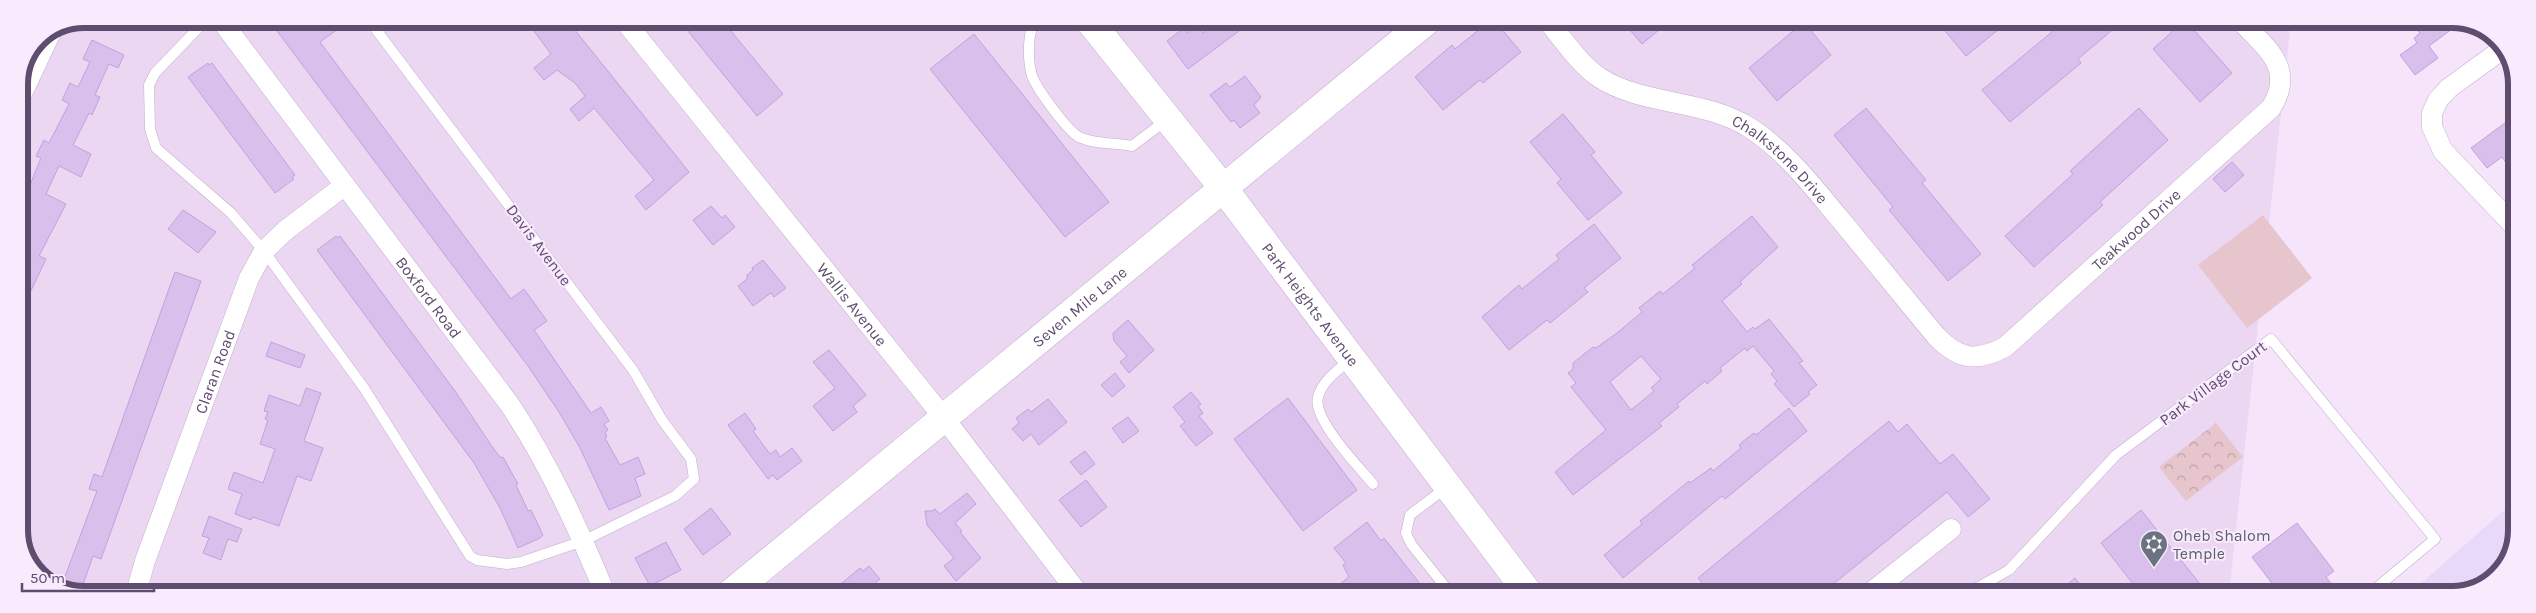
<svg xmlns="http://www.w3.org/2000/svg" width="2536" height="613" viewBox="0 0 2536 613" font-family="Karla,sans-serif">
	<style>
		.residential { fill: #ebd7f2 }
		.commercial { fill: #e8d9f9 }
		.forest { fill: url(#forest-crowns) }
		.pitch { fill: #e6c5cc }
		.building { fill: #d8bfec; stroke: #c2a1dd; fill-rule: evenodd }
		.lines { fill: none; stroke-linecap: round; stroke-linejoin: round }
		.lane-casing { stroke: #c1afcc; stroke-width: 11 }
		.street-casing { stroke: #c1afcc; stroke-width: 21 }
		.secondary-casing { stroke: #c4afd0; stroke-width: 29 }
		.lane { stroke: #fff; stroke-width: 10 }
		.street { stroke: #fff; stroke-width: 20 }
		.secondary { stroke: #fff; stroke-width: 28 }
		.labels { text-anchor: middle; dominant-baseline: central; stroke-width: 4; stroke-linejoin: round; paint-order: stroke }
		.street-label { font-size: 16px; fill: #5f4d6f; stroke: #f9eafd }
		.worship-label { font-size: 16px; fill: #5b616d; stroke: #f9eafd; text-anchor: start }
		.rim { fill: none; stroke: #5f4d6f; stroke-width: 6 }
	</style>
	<defs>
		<pattern id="forest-crowns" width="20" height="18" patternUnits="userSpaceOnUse" patternTransform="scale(1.25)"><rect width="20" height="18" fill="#e6c5cc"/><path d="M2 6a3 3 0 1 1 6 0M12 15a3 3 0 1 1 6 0" fill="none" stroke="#bea2aa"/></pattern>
	</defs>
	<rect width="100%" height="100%" fill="#f5e4fa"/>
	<path class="residential" d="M83,19L2291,20L2229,594L70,593L35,572L19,538V83L38,37Z"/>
	<path class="commercial" d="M2516,500V543L2492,581L2453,594H2409Z"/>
	<path class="forest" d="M2216,423L2243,457L2186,501L2159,467Z"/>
	<path class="pitch" d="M2263,215L2312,278L2247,328L2198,265Z"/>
	<g class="building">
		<path d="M289,19H302L308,27L320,19H352L320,42L511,299L524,289L547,321L534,330L591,413L601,407L609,421L604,424L608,430L605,432L607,437L605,438L620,465L638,457L645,474L635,478L641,496L609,510L580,448L559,412L528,366L277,31L280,29L278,27Z"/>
		<path d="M525,19H566L689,172L646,210L635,196L654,180L594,108L579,121L570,109L585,96L575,83L557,70L544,80L534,68L551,54Z"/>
		<path d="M690,19H721L783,94L757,116L683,25Z"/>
		<path d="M1220,19H1255L1188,69L1167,41L1184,28L1187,33L1197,25L1203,33Z"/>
		<path d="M1491,20H1494L1521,52L1483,83L1480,80L1443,110L1415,77L1452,45L1455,49Z"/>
		<path d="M1621,20H1671L1642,44Z"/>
		<path d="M1936,20H1991L1999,29L1966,56Z"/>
		<path d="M2058,20H2124L2078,59L2081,63L2010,122L1982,90L2053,31L2050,27Z"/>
		<path d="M2185,20L2232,73L2200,102L2153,49Z"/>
		<path d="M2414,20H2464L2429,46L2438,58L2415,75L2400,55L2417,43L2414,38L2420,33L2418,31L2421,29Z"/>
		<path d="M1804,22L1831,55L1777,101L1749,68Z"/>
		<path d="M974,34L1109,202L1065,237L930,69Z"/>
		<path d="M92,40L124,55L118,68L109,64L95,95L100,97L92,115L89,113L73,145L91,154L81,177L59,166L46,194L66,204L39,256L46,259L19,316V190L23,182L30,185L41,158L36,156L44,140L49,143L69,104L62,100L70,83L78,87L90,62L83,59Z"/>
		<path d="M208,63L209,65L212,63L295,175L292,177L294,179L275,193L188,77Z"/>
		<path d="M1245,76L1261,97L1254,105L1260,113L1240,128L1234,120L1231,122L1210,95L1226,83L1230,87Z"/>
		<path d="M1866,108L1926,180L1922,183L1981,254L1948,281L1889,210L1893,207L1834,135Z"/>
		<path d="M2139,108L2168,140L2100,202L2103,205L2034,267L2005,236L2073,174L2070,171Z"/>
		<path d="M1563,114L1595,152L1591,155L1622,193L1588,220L1557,183L1561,179L1530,142Z"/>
		<path d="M2517,114V157L2507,164L2502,157L2487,168L2471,148Z"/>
		<path d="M2232,162L2244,175L2225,192L2213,179Z"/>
		<path d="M711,206L722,218L725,215L735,227L713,245L693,220Z"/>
		<path d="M183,210L216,232L198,253L168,229Z"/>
		<path d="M1752,216L1778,247L1740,282L1742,284L1722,301L1747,332L1753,327L1755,329L1769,319L1803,361L1799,363L1817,385L1808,392L1810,394L1794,407L1774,384L1777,381L1771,374L1774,371L1753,346L1747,351L1745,348L1720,368L1722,371L1707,384L1705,381L1677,404L1679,407L1659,423L1662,426L1573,495L1555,472L1606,430L1571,387L1576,383L1568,373L1573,369V363L1593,347L1596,348L1617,333L1642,312L1639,308L1660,291L1663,294L1695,268L1692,265ZM1641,356L1661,379L1651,388L1654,391L1631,410L1610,382Z"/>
		<path d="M1594,224L1621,258L1584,288L1588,292L1550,323L1547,320L1509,350L1482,317L1519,285L1522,289L1559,259L1556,255Z"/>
		<path d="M336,236L338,238L340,236L455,391L493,448L501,458L503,457L518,484L516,485L528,511L531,510L543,535L540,538L518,548L500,508L474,463L317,250Z"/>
		<path d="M763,260L786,288L774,297L771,293L753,306L738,286L747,279V275L753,270L752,268Z"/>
		<path d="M175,272L201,281L101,559L93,556L80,593H70L61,587L97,491L89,489L94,474L102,477Z"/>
		<path d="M1128,320L1154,350L1129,373L1120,362L1127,356L1114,341L1113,333Z"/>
		<path d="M271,342L305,355L300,368L266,356Z"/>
		<path d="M829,350L866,395L853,406L857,412L833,431L813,406L835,388L813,362Z"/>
		<path d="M1115,373L1125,386L1112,397L1101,385Z"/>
		<path d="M306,388L321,393L304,441L323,448L311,481L297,476L279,526L253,517L251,520L235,514L242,494L228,489L234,472L263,483L275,449L260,444L268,420L265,419L268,412L264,411L269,395L300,406Z"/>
		<path d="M1191,392L1201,404L1198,406L1203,413L1199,416L1213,433L1196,446L1180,426L1185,422L1173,407Z"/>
		<path d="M1288,398L1357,490L1303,531L1234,439Z"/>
		<path d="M1048,399L1067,422L1039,445L1031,434L1023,441L1012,429L1019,423L1016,418L1028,409L1031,412Z"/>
		<path d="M1789,408L1807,431L1725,499L1722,496L1623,578L1604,555L1642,524L1640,521L1689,481L1690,483L1711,468L1713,471L1741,448L1739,445L1746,439L1754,433L1756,435Z"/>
		<path d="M745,413L756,429L753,431L770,454L776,450L780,457L792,448L802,461L777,480L773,475L768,479L728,425Z"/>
		<path d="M1128,417L1139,431L1123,443L1112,428Z"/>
		<path d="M1889,421L1898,432L1907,424L1940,464L1953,454L1990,499L1968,517L1947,492L1821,594H1711L1698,578Z"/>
		<path d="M1085,451L1095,464L1081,475L1070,462Z"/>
		<path d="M1086,480L1107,507L1081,527L1059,500Z"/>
		<path d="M967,493L976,504L955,523L962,531L960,532L981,558L956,581L944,566L954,558L927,525L925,511H932L935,509L940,514Z"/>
		<path d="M711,508L731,534L703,555L684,529Z"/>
		<path d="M2141,510L2208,594H2141L2101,543Z"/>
		<path d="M209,516L242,529L237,542L228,539L221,560L203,553L209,538L202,536Z"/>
		<path d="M1367,522L1381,541L1384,538L1428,594H1327L1349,577L1343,565L1346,563L1334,548Z"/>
		<path d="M2297,523L2334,571L2326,577L2339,594H2280L2252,557Z"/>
		<path d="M666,542L681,570L650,586L635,558Z"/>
		<path d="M869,566L880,579L874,584L876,587L868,593H830L860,568L863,571Z"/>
		<path d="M2075,578L2087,594H2056Z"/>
	</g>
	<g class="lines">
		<g class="lane-casing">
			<g id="lane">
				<path d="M207,19L155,73L149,85L150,129L156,148L231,213L264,251L364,388L470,556L477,560L507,564L521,562L583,541L675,496L694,479L691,459L662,420L633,370L368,19"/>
				<path d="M1036,19C1027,32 1028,58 1031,72C1033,85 1067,130 1079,137C1093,144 1116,143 1132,146L1168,119"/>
				<path d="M1351,359C1339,369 1322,381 1318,397C1312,419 1359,467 1373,484"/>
				<path d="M1447,487L1410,515L1406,533L1411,544L1451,594"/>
				<path d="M1966,594L2009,570L2116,455L2271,339L2435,539L2369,594"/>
			</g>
		</g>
		<g class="street-casing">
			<g id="street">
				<path id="s1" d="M220,19L510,405C549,464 578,528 605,593"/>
				<path id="s2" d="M623,19L944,418L1078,593"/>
				<path id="s3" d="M1547,20C1563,39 1579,64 1600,78C1644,106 1705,99 1750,128C1786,151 1813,187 1840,219C1872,258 1904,297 1936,336C1959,360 1976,362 2005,347L2271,108C2296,68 2266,48 2240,20"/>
				<path d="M2504,48L2449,88L2438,100L2432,113V127L2443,151L2517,229"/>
				<path d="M19,100L51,32"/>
				<path id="s4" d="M136,593L145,561L249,278L264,251L286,230L345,185"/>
				<path d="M1869,594L1951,529"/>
			</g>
		</g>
		<g class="secondary-casing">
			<g id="secondary">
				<path id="s5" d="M1088,19L1224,189L1529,594"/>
				<path id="s6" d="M731,593L1429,19"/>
			</g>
		</g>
		<use href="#lane" class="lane"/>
		<use href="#street" class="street"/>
		<use href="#secondary" class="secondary"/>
	</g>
	<defs>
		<g id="synagogue-pin" transform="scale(1.4375)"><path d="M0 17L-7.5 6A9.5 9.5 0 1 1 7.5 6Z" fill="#6b7280" stroke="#f9eafd"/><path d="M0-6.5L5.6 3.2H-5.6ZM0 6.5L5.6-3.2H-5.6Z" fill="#fff"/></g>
	</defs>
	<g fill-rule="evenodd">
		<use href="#synagogue-pin" x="2154" y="544"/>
	</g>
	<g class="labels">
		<g class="street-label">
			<text stroke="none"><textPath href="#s3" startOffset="281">Chalkstone Drive</textPath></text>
			<text stroke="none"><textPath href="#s3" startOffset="771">Teakwood Drive</textPath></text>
			<text transform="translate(539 245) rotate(53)">Davis Avenue</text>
			<text stroke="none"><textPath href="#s1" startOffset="348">Boxford Road</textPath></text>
			<text stroke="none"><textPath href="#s5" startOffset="362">Park Heights Avenue</textPath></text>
			<text stroke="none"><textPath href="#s2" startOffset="366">Wallis Avenue</textPath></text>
			<text stroke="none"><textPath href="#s6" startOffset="451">Seven Mile Lane</textPath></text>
			<text stroke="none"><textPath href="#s4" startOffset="235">Claran Road</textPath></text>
			<text transform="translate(2213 383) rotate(-37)">Park Village Court</text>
		</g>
		<g class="worship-label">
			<text x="2173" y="535">Oheb Shalom<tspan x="2173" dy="18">Temple</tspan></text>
		</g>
	</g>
	<path d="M0 0H2536V613H0ZM84 28H2452A56 56 0 0 1 2508 84V530A56 56 0 0 1 2452 586H84A56 56 0 0 1 28 530V84A56 56 0 0 1 84 28Z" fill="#f9eafd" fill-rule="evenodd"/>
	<path class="rim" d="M84 28H2452A56 56 0 0 1 2508 84V530A56 56 0 0 1 2452 586H84A56 56 0 0 1 28 530V84A56 56 0 0 1 84 28Z"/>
	<path d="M22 583v8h132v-8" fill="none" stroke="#5f4d6f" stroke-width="2.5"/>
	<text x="30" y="583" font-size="15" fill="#5f4d6f" stroke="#f9eafd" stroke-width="4" paint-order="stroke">50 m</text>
</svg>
